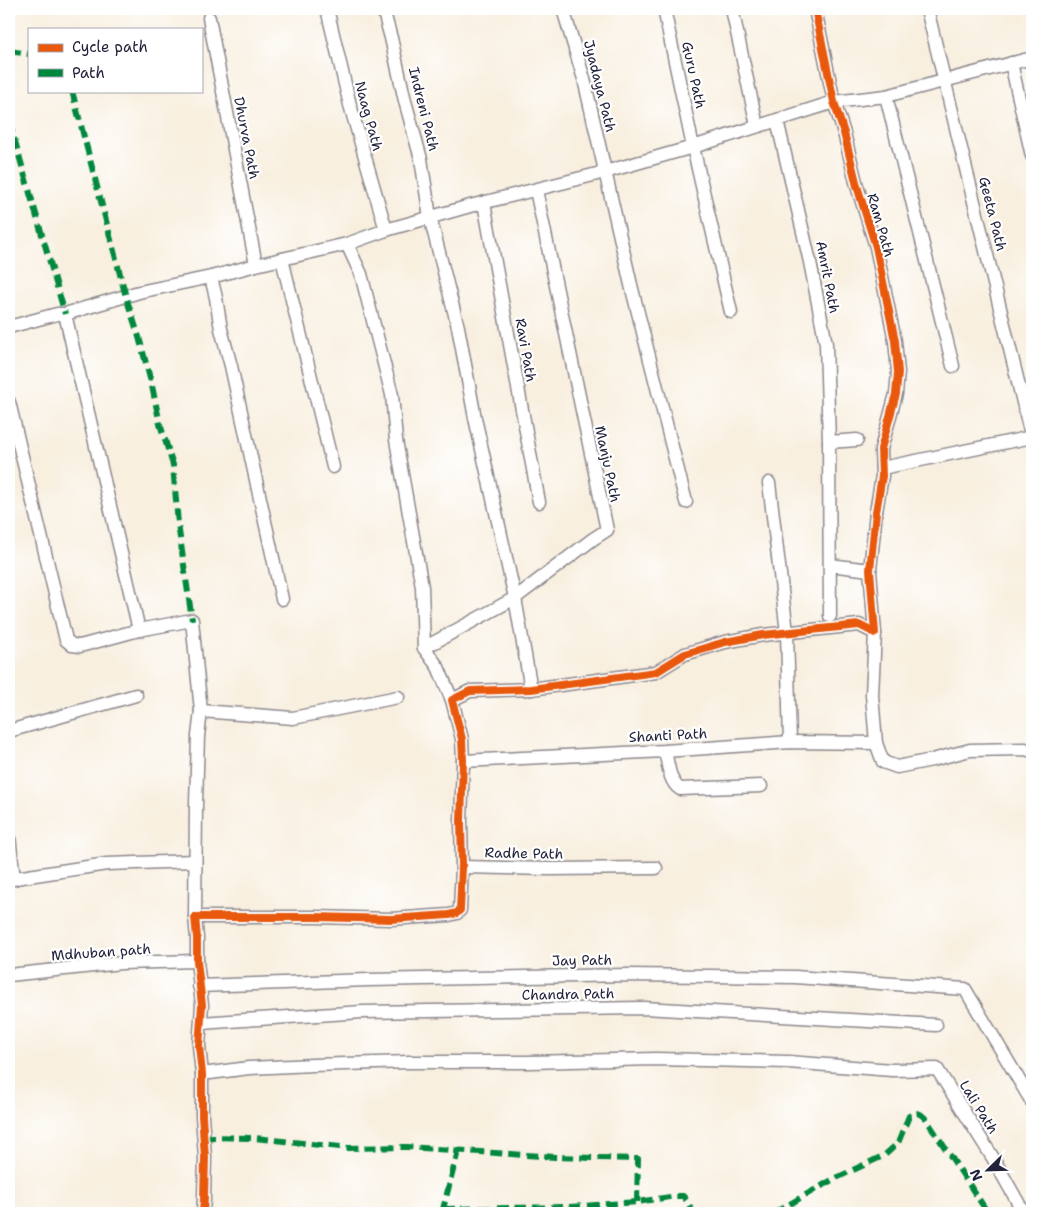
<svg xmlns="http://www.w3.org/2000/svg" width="1041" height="1222" viewBox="0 0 1041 1222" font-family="'Shantell Sans',sans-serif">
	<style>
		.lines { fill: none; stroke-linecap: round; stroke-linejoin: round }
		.minor-casing { stroke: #8d888d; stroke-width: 15 }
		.minor { stroke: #fff; stroke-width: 12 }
		.quiet { stroke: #00873e; stroke-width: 6; stroke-dasharray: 12 6; stroke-linecap: butt }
		.cycleway-casing { stroke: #fff; stroke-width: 11 }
		.cycleway { stroke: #e8590c; stroke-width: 8 }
		.labels { text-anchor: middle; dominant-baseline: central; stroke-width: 4.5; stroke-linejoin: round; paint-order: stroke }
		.street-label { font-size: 14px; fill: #22223b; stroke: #fff }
	</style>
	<rect width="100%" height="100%" fill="#fff"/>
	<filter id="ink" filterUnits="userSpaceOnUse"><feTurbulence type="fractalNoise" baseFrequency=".02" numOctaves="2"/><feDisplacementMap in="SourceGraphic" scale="10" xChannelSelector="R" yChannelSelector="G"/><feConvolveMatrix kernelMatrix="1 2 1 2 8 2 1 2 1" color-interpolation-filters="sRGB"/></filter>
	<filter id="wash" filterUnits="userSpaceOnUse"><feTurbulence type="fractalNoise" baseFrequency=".0096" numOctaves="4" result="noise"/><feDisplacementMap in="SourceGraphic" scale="20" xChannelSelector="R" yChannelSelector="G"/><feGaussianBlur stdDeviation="1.12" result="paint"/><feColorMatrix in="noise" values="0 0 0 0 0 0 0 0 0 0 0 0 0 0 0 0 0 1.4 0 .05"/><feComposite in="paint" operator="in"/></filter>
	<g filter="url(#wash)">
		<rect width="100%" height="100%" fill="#f8efdf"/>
	</g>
	<g filter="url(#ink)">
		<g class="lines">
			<g class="minor-casing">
				<g id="minor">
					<path d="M327,9L350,105L386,230"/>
					<path d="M383,9L391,38L405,101L421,159L430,217L458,327L475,418L515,598L531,689"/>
					<path d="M563,9L584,79L631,285L686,502"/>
					<path d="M664,9L693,147L731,312"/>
					<path d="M732,9L757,126"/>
					<path d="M927,9L1029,427"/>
					<path d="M209,18L256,265"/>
					<path d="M1011,63L1032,156"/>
					<path d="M886,96L953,366"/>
					<path d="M777,120L810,262L826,344L829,442"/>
					<path d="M484,203L539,502"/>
					<path d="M347,244L361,274L392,395L396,440L422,587L424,648L438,667L452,700"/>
					<path d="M282,259L333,467"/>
					<path d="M211,277L216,298L221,329L231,366L282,599"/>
					<path d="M65,314L139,630"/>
					<path d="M9,327L57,314H65L139,292L211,277L256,265L347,244L386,230L470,206L605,172L693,147L834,102L886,96L1032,58"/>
					<path d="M9,402L66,640L72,645L80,646L139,630L192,620L201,711L198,736L196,804L195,917"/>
					<path d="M882,468L1032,437"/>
					<path d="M769,483L787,632L790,742"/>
					<path d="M830,565L870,570"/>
					<path d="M830,616L829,442L857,440"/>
					<path d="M875,633L872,695L876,743L883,762L897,767L932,760L970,750L1025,749L1032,751"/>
					<path d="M424,648L515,598L593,539L607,530L536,190"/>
					<path d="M201,711L293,718L398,697"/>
					<path d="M9,731L136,695"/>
					<path d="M665,751C668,763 669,782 680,789L761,786"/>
					<path d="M463,761L665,751L790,742L876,743"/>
					<path d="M9,836L14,879"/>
					<path d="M462,867L550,869L656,868"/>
					<path d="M9,879L107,864L195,861"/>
					<path d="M9,975L121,963L197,961"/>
					<path d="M199,986L368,980L627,975L795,977L965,989L1032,1102"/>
					<path d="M201,1023L362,1012L644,1008L936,1025"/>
					<path d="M202,1074L249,1068L313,1065L409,1062H529L656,1059L788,1062L892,1070L937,1069L993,1158L1024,1213"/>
					<path d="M203,1213L204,1198L205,1157L202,1116V1074L199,1046L202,1005L197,961V938L195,917H315L391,919L449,915L457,913L460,910L462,867L461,821L463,761L462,739L452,700L470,691L531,689L656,672L685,654L725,642L763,635L859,625L875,633L870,570L876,512L882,476L881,449L896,394L898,372L895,341L876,247L857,186L844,133L834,102L815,9"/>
				</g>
			</g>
			<use href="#minor" class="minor"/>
			<g class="quiet">
				<path d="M9,51L29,54"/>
				<path d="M72,91L126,297L139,337L152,386L160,424L173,465L178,524L192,620"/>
				<path d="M9,121L65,314"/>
				<path d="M203,1137L255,1138L349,1148L407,1147L555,1157L638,1159L637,1202"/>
				<path d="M443,1209L569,1207L637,1202L676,1196H683L687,1201L693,1213"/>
				<path d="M442,1213L458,1151"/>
				<path d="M774,1213L832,1180L885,1155L898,1143L909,1116C918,1112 919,1112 926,1119L988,1213"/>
			</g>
			<g class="cycleway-casing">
				<path id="cycleway" d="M203,1213L204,1198L205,1157L202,1116V1074L199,1046L202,1005L197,961V938L195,917H315L391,919L449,915L457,913L460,910L462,867L461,821L463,761L462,739L452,700L470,691L531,689L656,672L685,654L725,642L763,635L859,625L875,633L870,570L876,512L882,476L881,449L896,394L898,372L895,341L876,247L857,186L844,133L834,102L815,9"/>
			</g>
			<use href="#cycleway" class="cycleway"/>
		</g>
	</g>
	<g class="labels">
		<g class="street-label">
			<text transform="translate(694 75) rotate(78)">Guru Path</text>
			<text transform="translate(600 86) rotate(76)">Jyadaya Path</text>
			<text transform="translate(424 109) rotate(76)">Indreni Path</text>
			<text transform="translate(369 116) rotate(75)">Naag Path</text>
			<text transform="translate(247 138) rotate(79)">Dhurva Path</text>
			<text transform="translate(993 214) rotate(76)">Geeta Path</text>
			<text transform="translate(881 225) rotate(74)">Ram Path</text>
			<text transform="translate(828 277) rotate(79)">Amrit Path</text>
			<text transform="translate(526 350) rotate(80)">Ravi Path</text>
			<text transform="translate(608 464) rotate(78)">Manju Path</text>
			<text transform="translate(668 735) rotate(-3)">Shanti Path</text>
			<text transform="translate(524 853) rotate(1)">Radhe Path</text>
			<text transform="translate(101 952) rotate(-4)">Mdhuban path</text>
			<text transform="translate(582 960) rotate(-1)">Jay Path</text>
			<text transform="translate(568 994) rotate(-1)">Chandra Path</text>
			<text transform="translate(979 1107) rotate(58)">Lali Path</text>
		</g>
	</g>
	<rect width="1041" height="1222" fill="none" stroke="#fff" stroke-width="30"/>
	<rect x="28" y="28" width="175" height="65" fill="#ffffff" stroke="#a7a7b1"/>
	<rect x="38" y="44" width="25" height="8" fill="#e8590c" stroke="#a7a7b1"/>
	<text x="72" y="52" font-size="15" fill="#22223b">Cycle path</text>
	<rect x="38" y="69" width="25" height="8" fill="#00873e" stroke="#a7a7b1"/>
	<text x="72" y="78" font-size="15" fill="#22223b">Path</text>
	<g transform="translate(988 1170) rotate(247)" stroke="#ffffff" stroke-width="4" paint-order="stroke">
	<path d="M0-4L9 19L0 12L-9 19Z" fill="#22223b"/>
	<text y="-8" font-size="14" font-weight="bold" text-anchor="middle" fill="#22223b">N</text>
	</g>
</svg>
